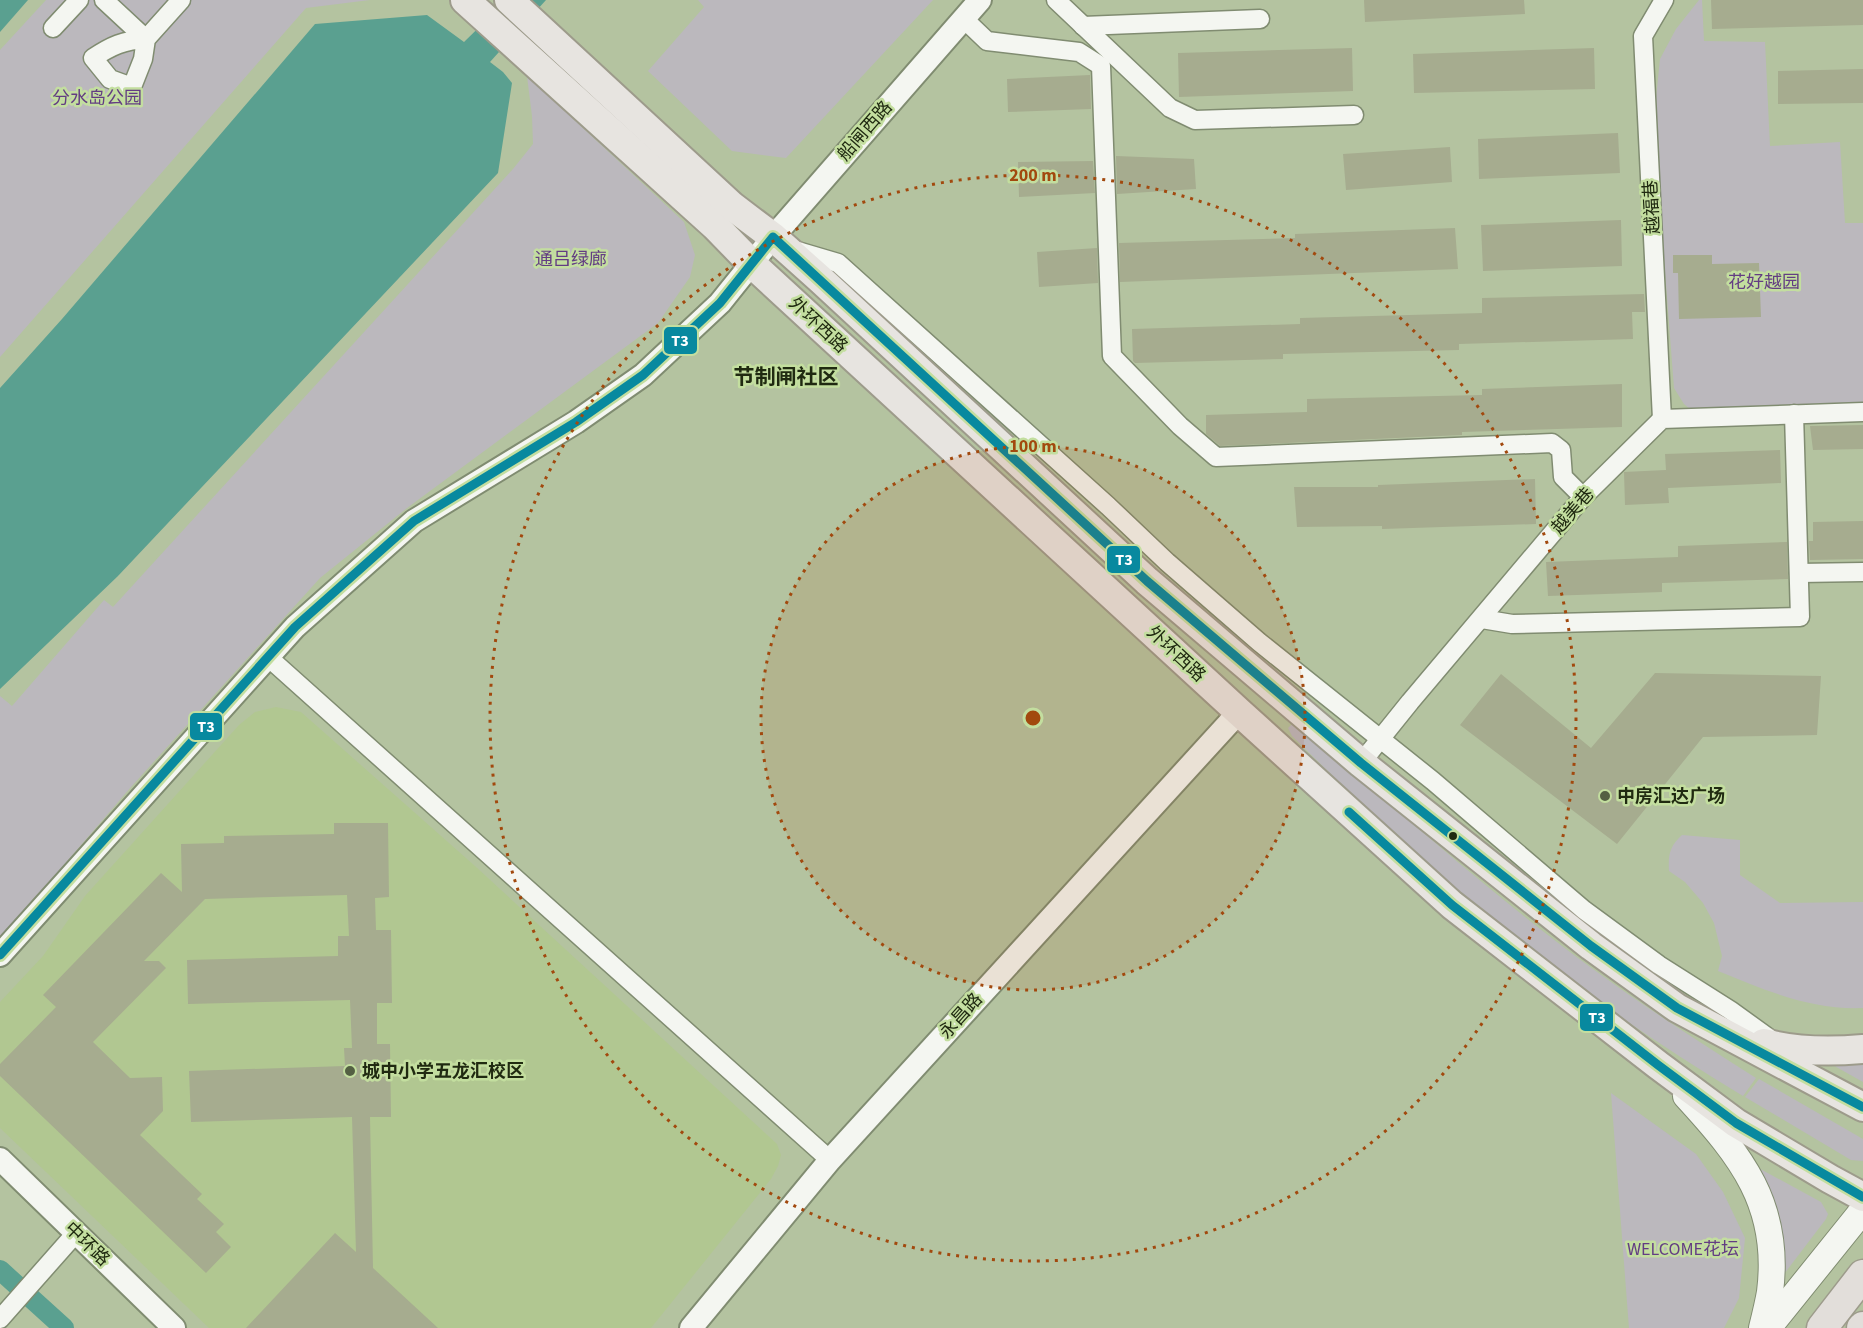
<svg xmlns="http://www.w3.org/2000/svg" width="1863" height="1328" viewBox="0 0 1863 1328" font-family="'Source Sans 3','Noto Sans SC',sans-serif">
	<style>
		.built { fill: #b1c791 }
		.green { fill: #bbb8bd }
		.water { fill: #5aa090 }
		.lines { fill: none; stroke-linecap: round; stroke-linejoin: round }
		.canal { stroke: #5aa090; stroke-width: 20 }
		.building { fill: #a6ac8f }
		.minor-casing { stroke: #808c71; stroke-width: 21 }
		.tertiary-casing { stroke: #808c71; stroke-width: 26 }
		.secondary-casing { stroke: #808c71; stroke-width: 28 }
		.primary-casing { stroke: #9d9b8b; stroke-width: 32 }
		.trunk-casing { stroke: #9d9b8b; stroke-width: 33 }
		.minor { stroke: #f4f6f1; stroke-width: 18 }
		.tertiary { stroke: #f4f6f1; stroke-width: 22 }
		.secondary { stroke: #f4f6f1; stroke-width: 26 }
		.primary { stroke: #e7e4e0; stroke-width: 28 }
		.trunk { stroke: #e2deda; stroke-width: 30 }
		.bus-1-casing { stroke: #c3de9f; stroke-width: 14 }
		.bus-1 { stroke: #08899f; stroke-width: 9 }
		.ring { fill: none; stroke: #a2490e; stroke-width: 3; stroke-dasharray: 3 6 }
		.poi-dot { fill: #546043; stroke: #c3de9f; stroke-width: 2 }
		.bus-dot { fill: #202a11; stroke: #c3de9f; stroke-width: 2 }
		.labels { text-anchor: middle; dominant-baseline: central; stroke-width: 5; stroke-linejoin: round; paint-order: stroke }
		.park-label { font-size: 18px; fill: #633d83; stroke: #c3de9f }
		.street-label { font-size: 18px; fill: #202a11; stroke: #c3de9f }
		.poi-label { font-size: 18px; font-weight: bold; fill: #202a11; stroke: #c3de9f; text-anchor: start }
		.quarter-label { font-size: 21px; font-weight: bold; fill: #202a11; stroke: #c3de9f }
		.centre { fill: #a2490e; stroke: #c3de9f; stroke-width: 3 }
		.ring-label { font-size: 18px; text-anchor: middle; font-weight: bold; fill: #a2490e; stroke: #c3de9f; stroke-width: 5; stroke-linejoin: round; paint-order: stroke }
		.line-badge { stroke: #c3de9f; stroke-width: 2 }
		.badge-label { font-size: 16px; text-anchor: middle; font-weight: bold; fill: #fff }
	</style>
	<rect width="100%" height="100%" fill="#b4c3a0"/>
	<path class="built" d="M276,707L301,712L475,866L777,1144L781,1155L778,1166L771,1179L651,1328H209L0,1128V1002L43,956L85,896L239,725L255,712Z"/>
	<g class="green">
		<path d="M46,0H370L306,8L0,357V50Z"/>
		<path d="M698,0H933L786,158L732,151L648,71L704,7Z"/>
		<path d="M1699,0H1702L1704,41L1765,42L1770,146L1840,142L1845,223H1863V406L1690,409L1684,404L1674,388L1660,207L1656,98L1660,59L1676,29Z"/>
		<path d="M527,76L684,222L695,255L690,277L658,323L407,508L320,578L131,787L0,939V696L12,706L104,600L113,607L513,169L533,144L532,116Z"/>
		<path d="M1293,723C1393,805 1489,893 1593,969C1646,1008 1701,1043 1756,1078L1743,1096C1647,1038 1554,973 1468,901C1407,849 1349,792 1292,736L1288,728Z"/>
		<path d="M1682,835L1740,840V875L1780,903L1863,902V1008C1810,1010 1765,990 1718,971L1722,956L1714,923L1703,903L1685,882L1669,871C1668,854 1670,846 1682,835Z"/>
		<path d="M1863,1063V1082L1831,1064Z"/>
		<path d="M1759,1079L1863,1139V1161L1851,1160L1745,1097Z"/>
		<path d="M1611,1093L1696,1154L1723,1192L1745,1238L1739,1298L1724,1328H1629Z"/>
		<path d="M1753,1165L1821,1202L1828,1214L1826,1219L1781,1278Z"/>
	</g>
	<g class="water">
		<path d="M0,0H28L0,32Z"/>
		<path d="M507,0H546L490,62L503,72L512,83L498,173L118,576L0,689V388L62,319L315,24L427,15L464,42Z"/>
	</g>
	<g class="lines">
		<path class="canal" d="M0,1270L64,1328"/>
	</g>
	<g class="building">
		<path d="M1364,0H1524L1525,14L1365,22Z"/>
		<path d="M1711,0H1863V25L1712,29Z"/>
		<path d="M1352,48L1353,91L1179,97L1178,53Z"/>
		<path d="M1594,48L1595,89L1414,93L1413,54Z"/>
		<path d="M1863,69V103L1778,104V71Z"/>
		<path d="M1090,75L1091,109L1008,112L1007,79Z"/>
		<path d="M1618,133L1620,173L1479,179L1478,139Z"/>
		<path d="M1450,147L1452,182L1346,190L1343,154Z"/>
		<path d="M1116,156L1194,159L1196,189L1117,194Z"/>
		<path d="M1093,161L1095,193L1019,197L1018,162Z"/>
		<path d="M1621,220L1622,266L1483,271L1481,225Z"/>
		<path d="M1455,228L1458,269L1120,282L1119,243L1295,238V234Z"/>
		<path d="M1097,248L1098,283L1039,287L1037,252Z"/>
		<path d="M1673,255H1712V264L1759,263L1761,317L1679,319L1678,273H1673Z"/>
		<path d="M1644,294L1645,312H1632L1633,339L1459,344V350L1283,354V359L1135,363L1133,361L1132,329L1300,324V318L1482,313V298Z"/>
		<path d="M1622,384V427L1462,432V435L1220,446L1206,434V415L1307,412V399L1482,395V389Z"/>
		<path d="M1863,425V449L1813,450L1810,426Z"/>
		<path d="M1780,450L1781,483L1668,488L1669,503L1625,505L1624,472L1666,470L1665,454Z"/>
		<path d="M1535,479L1536,524L1382,529V526L1297,527L1294,487H1378V485Z"/>
		<path d="M1863,521V559L1810,560L1809,541H1813V522Z"/>
		<path d="M1787,542L1788,579L1662,583V592L1548,596L1546,562L1678,557V546Z"/>
		<path d="M1655,673L1821,676L1817,735L1703,737L1617,844L1460,725L1501,674L1591,748Z"/>
		<path d="M334,823H388L389,897L375,898L376,930H391L392,1003H377V1044H390L391,1117H370L373,1268L438,1328H246L335,1233L356,1252L352,1117L191,1122L189,1071L345,1066L344,1048H352L350,1000L188,1004L187,960L338,956V936H349L347,895L205,899L144,961H159L166,968L93,1042L130,1078L162,1077L163,1111L140,1135L202,1194L197,1199L224,1224L216,1232L231,1247L206,1273L0,1076V1064L56,1007L43,995L161,873L182,892L181,844L224,843V836L334,834Z"/>
	</g>
	<g class="lines">
		<g class="minor-casing">
			<g id="minor">
				<path d="M104,0L146,39"/>
				<path d="M1056,0L1170,108L1195,120L1354,115"/>
				<path d="M964,19L987,41L1079,52L1101,66L1112,356L1180,426L1216,457L1552,443L1561,450L1563,477L1583,497"/>
				<path d="M1083,26L1260,19"/>
				<path d="M53,28L79,0"/>
				<path d="M146,39C124,40 111,46 93,58L110,79L132,87L143,59L146,39L181,0"/>
				<path d="M794,250L838,263L1108,506L1167,562L1259,642L1433,781L1584,910L1659,965L1730,1010L1777,1044"/>
				<path d="M1662,419L1643,36L1664,0"/>
				<path d="M1799,573L1863,572"/>
				<path d="M1482,619L1512,624L1800,617L1794,414"/>
				<path d="M268,657L830,1160"/>
				<path d="M1361,763L1410,702L1583,497L1662,419L1863,412"/>
				<path d="M0,1319L76,1233"/>
			</g>
		</g>
		<g class="tertiary-casing">
			<g id="tertiary">
				<path d="M0,955L295,627L414,521L576,422L643,375L720,303L773,237L980,0"/>
				<path d="M0,1159L174,1328"/>
				<path d="M691,1328L830,1160L1239,712"/>
			</g>
		</g>
		<g class="secondary-casing">
			<g id="secondary">
				<path d="M1686,1096C1741,1156 1781,1205 1770,1292C1768,1304 1765,1316 1762,1328"/>
				<path d="M1768,1328L1863,1210"/>
			</g>
		</g>
		<g class="primary-casing">
			<g id="primary">
				<path d="M465,0L715,226L752,264L1239,712L1452,905L1658,1065L1736,1123L1830,1179L1863,1197"/>
				<path d="M509,0L732,206L773,237L820,279L1147,581L1361,763L1591,946L1677,1008L1863,1107"/>
				<path d="M1764,1043C1797,1052 1829,1052 1863,1049"/>
			</g>
		</g>
		<g class="trunk-casing">
			<g id="trunk">
				<path d="M1822,1328L1863,1275"/>
				<path d="M1862,1328L1863,1327"/>
			</g>
		</g>
		<use href="#minor" class="minor"/>
		<use href="#tertiary" class="tertiary"/>
		<use href="#secondary" class="secondary"/>
		<use href="#primary" class="primary"/>
		<use href="#trunk" class="trunk"/>
		<g class="bus-1-casing">
			<g id="bus-1">
				<path d="M1349,812L1452,905L1658,1065L1736,1123L1863,1197"/>
				<path d="M0,955L295,627L414,521L576,422L643,375L720,303L773,237L1147,581L1361,763L1591,946L1677,1008L1863,1107"/>
			</g>
		</g>
		<use href="#bus-1" class="bus-1"/>
	</g>
	<circle cx="1033" cy="718" r="272" fill="#a2490e" fill-opacity=".12"/>
	<g class="ring">
		<circle cx="1033" cy="718" r="272"/>
		<circle cx="1033" cy="718" r="543"/>
	</g>
	<g class="poi-dot">
		<circle cx="1605" cy="796" r="6"/>
		<circle cx="350" cy="1071" r="6"/>
	</g>
	<circle class="bus-dot" cx="1453" cy="836" r="5"/>
	<g class="labels">
		<g class="park-label">
			<text x="97" y="98">分水岛公园</text>
			<text x="571" y="259">通吕绿廊</text>
			<text x="1764" y="282">花好越园</text>
			<text x="1683" y="1249">WELCOME花坛</text>
		</g>
		<g class="street-label">
			<text transform="translate(865 131) rotate(-49)">船闸西路</text>
			<text transform="translate(1652 207) rotate(-93)">越福巷</text>
			<text transform="translate(818 325) rotate(43)">外环西路</text>
			<text transform="translate(1573 511) rotate(-49)">越美巷</text>
			<text transform="translate(1176 654) rotate(43)">外环西路</text>
			<text transform="translate(961 1016) rotate(-48)">永昌路</text>
			<text transform="translate(87 1244) rotate(44)">中环路</text>
		</g>
		<g class="poi-label">
			<text x="1617" y="796">中房汇达广场</text>
			<text x="362" y="1071">城中小学五龙汇校区</text>
		</g>
		<g class="quarter-label">
			<text x="786" y="377">节制闸社区</text>
		</g>
	</g>
	<circle cx="1033" cy="718" r="9" class="centre"/>
	<g class="ring-label">
		<text x="1033" y="181">200 m</text>
		<text x="1033" y="452">100 m</text>
	</g>
	<g class="line-badge">
		<rect x="663" y="326" width="35" height="29" rx="6" fill="#08899f"/>
		<rect x="1106" y="545" width="35" height="29" rx="6" fill="#08899f"/>
		<rect x="189" y="712" width="34" height="29" rx="6" fill="#08899f"/>
		<rect x="1579" y="1003" width="35" height="29" rx="6" fill="#08899f"/>
	</g>
	<g class="badge-label">
		<text x="680" y="346">T3</text>
		<text x="1124" y="565">T3</text>
		<text x="206" y="732">T3</text>
		<text x="1597" y="1023">T3</text>
	</g>
</svg>
